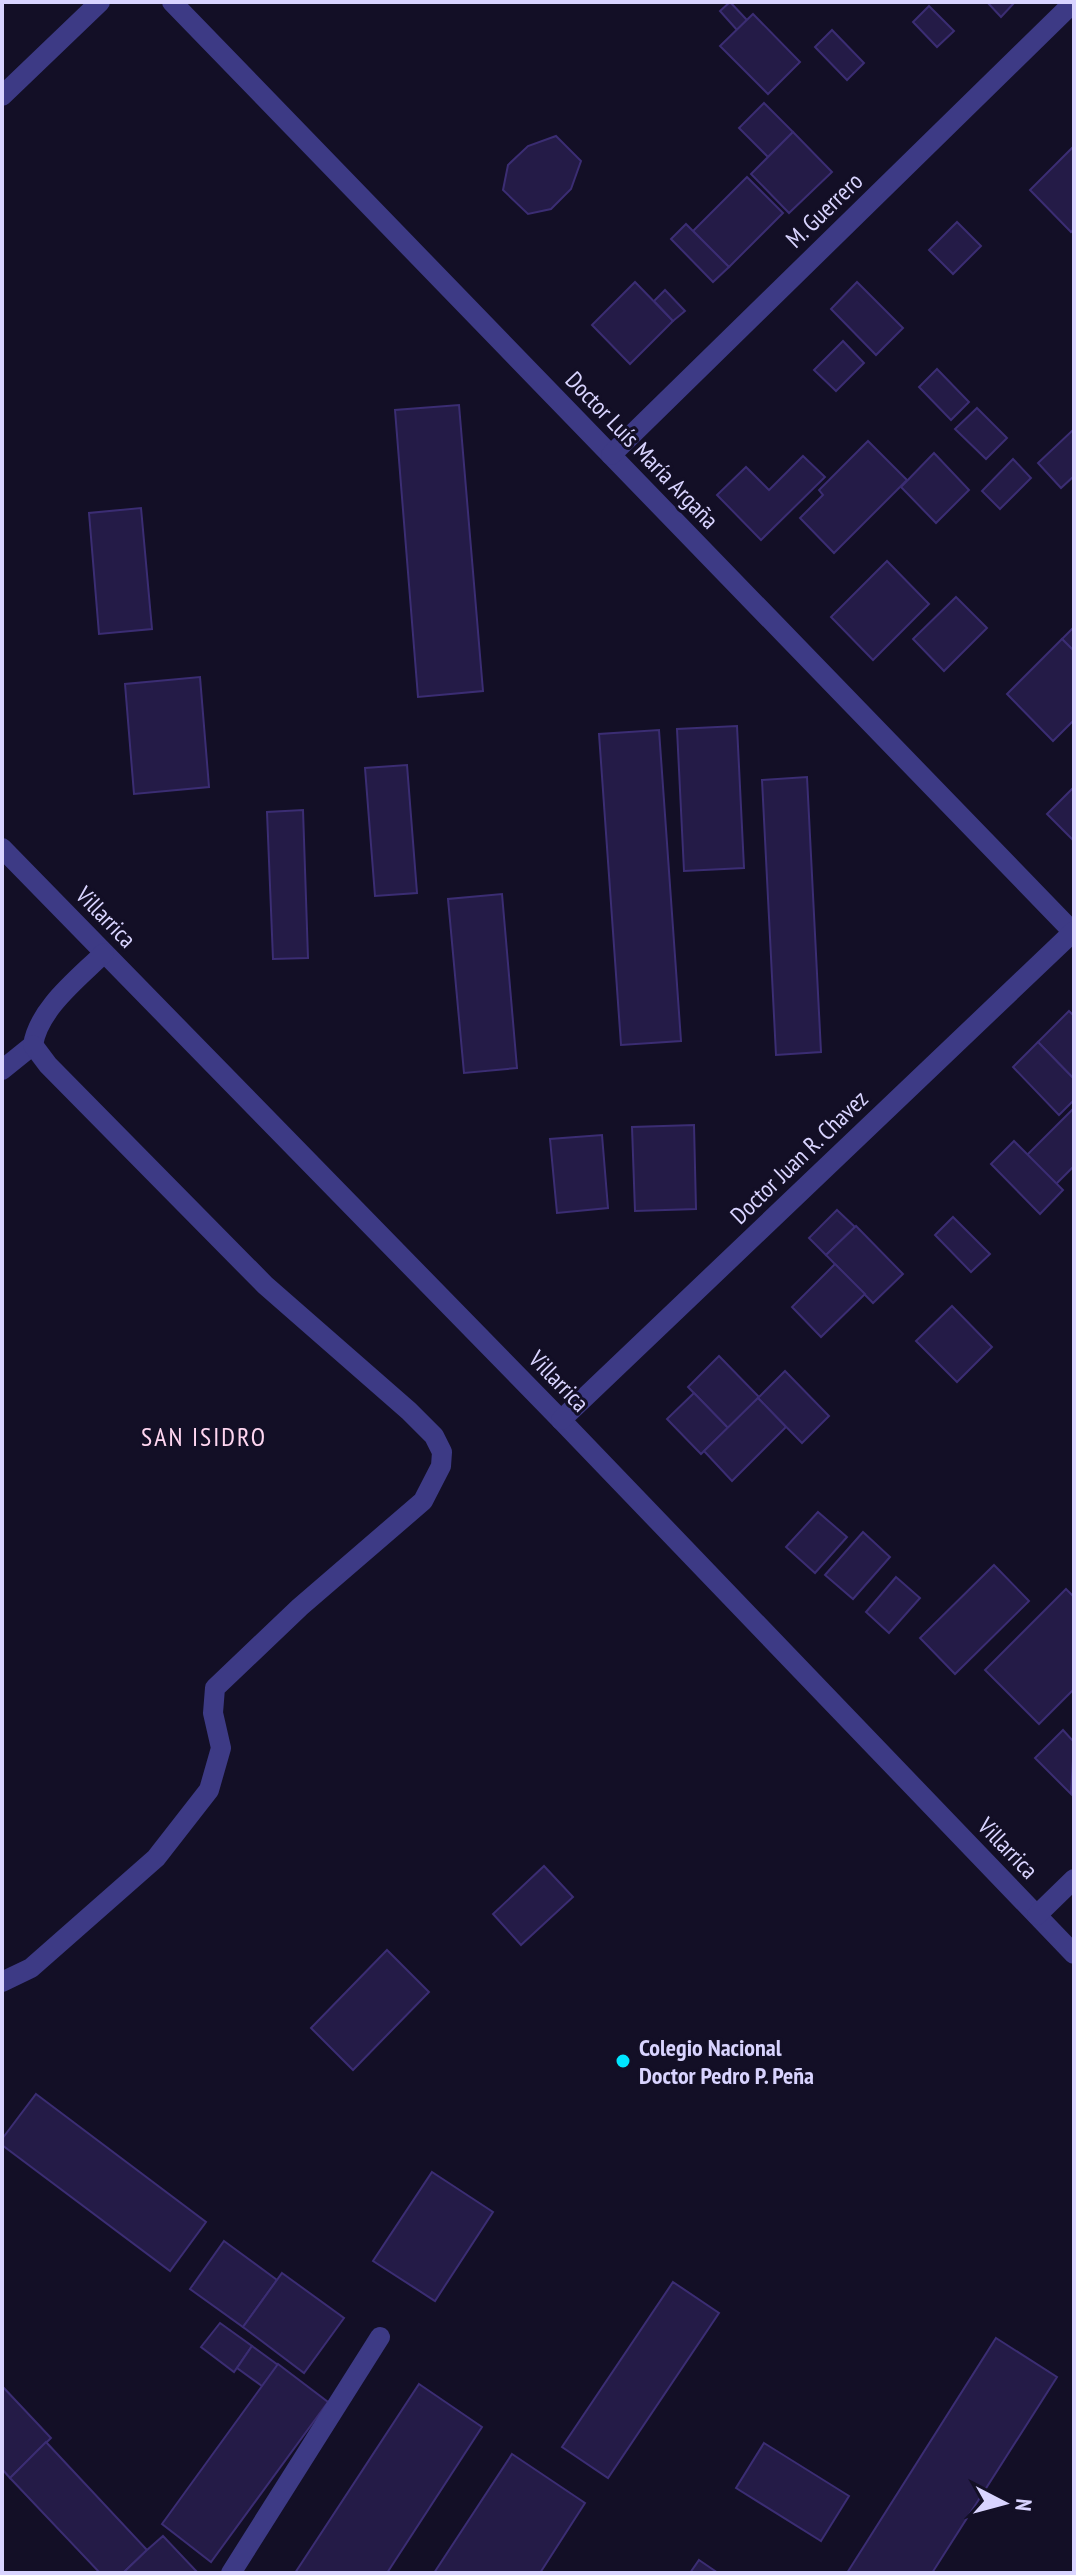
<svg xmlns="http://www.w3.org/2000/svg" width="1076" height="2575" viewBox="0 0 1076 2575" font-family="'PT Sans Narrow',sans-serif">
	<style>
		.building { fill: #241b47; stroke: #3b2d73; stroke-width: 2 }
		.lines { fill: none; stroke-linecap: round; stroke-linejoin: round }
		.minor { stroke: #3d3a85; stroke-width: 20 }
		.poi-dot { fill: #00e5ff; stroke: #130f26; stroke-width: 3 }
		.labels { text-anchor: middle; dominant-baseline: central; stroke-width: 6; stroke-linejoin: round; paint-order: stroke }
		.street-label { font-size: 24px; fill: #d9d4ff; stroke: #130f26 }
		.poi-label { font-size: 24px; font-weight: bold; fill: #d9d4ff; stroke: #130f26; text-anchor: start }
		.neighbourhood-label { font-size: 26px; letter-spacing: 2px; fill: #ffd6f0; stroke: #130f26 }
	</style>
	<rect width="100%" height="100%" fill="#130f26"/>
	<g class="building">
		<path d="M730,2L747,20L737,30L720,11Z"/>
		<path d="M987,2H1015L1001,17Z"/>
		<path d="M929,6L954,31L937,47L913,22Z"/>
		<path d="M753,14L800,62L768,94L720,46Z"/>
		<path d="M832,30L864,63L847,80L815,47Z"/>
		<path d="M764,103L793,132L768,157L739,128Z"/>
		<path d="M793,132L832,172L789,213L751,174Z"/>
		<path d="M556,136L581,161L571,189L551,209L528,214L503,190L508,165L528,146Z"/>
		<path d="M1074,146V229L1071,232L1030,190Z"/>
		<path d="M747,177L783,213L729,267L693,231Z"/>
		<path d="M957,222L981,246L953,274L929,250Z"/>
		<path d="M686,224L729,267L713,282L671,239Z"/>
		<path d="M635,282L673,321L630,364L592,325Z"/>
		<path d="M857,282L903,328L876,355L831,309Z"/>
		<path d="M665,290L685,311L673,321L654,301Z"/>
		<path d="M843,341L864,363L836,391L814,370Z"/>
		<path d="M937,369L969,402L951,420L919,387Z"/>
		<path d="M459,405L483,691L418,697L395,410Z"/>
		<path d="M977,408L1007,438L986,459L955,429Z"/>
		<path d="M1074,429V476L1061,488L1038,463Z"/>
		<path d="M868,441L907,480L834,553L800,518L823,495L819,490Z"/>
		<path d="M934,453L969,490L936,523L901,487Z"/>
		<path d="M803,456L825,477L761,540L717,495L746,467L769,490Z"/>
		<path d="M1013,459L1031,478L1000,509L982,491Z"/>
		<path d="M141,508L152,629L99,634L89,513Z"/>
		<path d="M887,561L929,604L873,660L831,617Z"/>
		<path d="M956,597L987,628L944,671L913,639Z"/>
		<path d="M1074,627V651L1062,639Z"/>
		<path d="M1062,639L1074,651V720L1053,741L1007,694Z"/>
		<path d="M200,677L209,787L134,794L125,684Z"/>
		<path d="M737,726L744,868L684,871L677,729Z"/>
		<path d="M659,730L681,1041L621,1045L599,734Z"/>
		<path d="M407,765L417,893L375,896L365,768Z"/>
		<path d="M807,777L821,1052L776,1055L762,780Z"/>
		<path d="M1074,787V841L1047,814Z"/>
		<path d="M303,810L308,958L273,959L267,812Z"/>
		<path d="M502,894L517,1068L464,1073L448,899Z"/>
		<path d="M1069,1011L1074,1016V1079L1038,1042Z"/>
		<path d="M1038,1042L1074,1079V1100L1059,1115L1013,1067Z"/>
		<path d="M1074,1108V1166L1056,1184L1027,1155Z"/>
		<path d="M694,1125L696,1209L635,1211L632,1127Z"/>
		<path d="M602,1135L608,1208L557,1213L550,1139Z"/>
		<path d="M1014,1141L1063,1190L1040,1214L991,1164Z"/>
		<path d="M837,1210L855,1227L826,1255L809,1238Z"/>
		<path d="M953,1217L990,1254L971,1272L935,1235Z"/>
		<path d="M856,1226L903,1274L873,1303L826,1255Z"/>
		<path d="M835,1264L865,1294L821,1337L792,1307Z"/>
		<path d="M952,1306L992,1347L957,1382L916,1341Z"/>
		<path d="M719,1356L759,1397L728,1428L688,1387Z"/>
		<path d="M785,1371L829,1416L802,1443L758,1398Z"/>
		<path d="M694,1393L728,1428L701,1454L667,1419Z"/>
		<path d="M758,1398L786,1427L732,1481L704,1451Z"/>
		<path d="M818,1512L847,1537L815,1573L786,1547Z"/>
		<path d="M863,1532L890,1557L853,1599L825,1575Z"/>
		<path d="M994,1565L1029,1601L955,1674L920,1638Z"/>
		<path d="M896,1577L920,1598L889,1633L866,1612Z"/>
		<path d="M1066,1589L1074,1597V1689L1039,1724L985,1670Z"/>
		<path d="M1063,1730L1074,1742L1071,1794L1035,1758Z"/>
		<path d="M544,1866L573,1897L521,1945L493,1914Z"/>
		<path d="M387,1950L429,1992L353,2070L311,2028Z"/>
		<path d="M36,2094L206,2222L170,2271L2,2145V2139Z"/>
		<path d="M432,2172L493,2212L435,2301L373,2261Z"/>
		<path d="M224,2241L277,2280L243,2327L190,2289Z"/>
		<path d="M282,2273L344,2318L304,2373L243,2327Z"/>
		<path d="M673,2282L719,2313L608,2478L562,2447Z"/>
		<path d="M220,2323L252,2346L234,2372L201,2347Z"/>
		<path d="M996,2338L1057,2377L932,2573H847Z"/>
		<path d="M252,2346L278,2365L262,2386L237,2368Z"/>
		<path d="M278,2364L328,2402L211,2562L162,2524Z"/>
		<path d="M419,2384L482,2427L387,2573H295Z"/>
		<path d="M2,2386L51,2438L10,2478L2,2469Z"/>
		<path d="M46,2442L147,2550L123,2573H100L10,2478Z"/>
		<path d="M764,2443L849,2496L821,2541L736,2488Z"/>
		<path d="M512,2454L585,2503L540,2573H434Z"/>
		<path d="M163,2536L198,2573H123L147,2550Z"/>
		<path d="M699,2560L718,2573H690Z"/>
	</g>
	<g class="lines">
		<g class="minor">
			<path d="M172,2L1074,933"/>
			<path d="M2,96L100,2"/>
			<path d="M611,455L1074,2"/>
			<path d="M2,848L561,1420L1074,1954"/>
			<path d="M2,1070L33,1045C39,1008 79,978 104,953"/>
			<path d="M561,1420L1074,931"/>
			<path d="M1037,1915L1074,1879"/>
			<path d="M2,1982L31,1968L156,1858L209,1790L221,1748L213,1713L215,1688L300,1607L423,1501L441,1466L442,1452L434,1436L409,1411L265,1285L48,1065L33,1045"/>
			<path d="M231,2573L380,2337"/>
		</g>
	</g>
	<circle class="poi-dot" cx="623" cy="2061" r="8"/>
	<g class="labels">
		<g class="street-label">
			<text transform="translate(824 210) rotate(-44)">M. Guerrero</text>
			<text transform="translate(642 450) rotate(46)">Doctor Luís María Argaña</text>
			<text transform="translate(106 917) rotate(46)">Villarrica</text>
			<text transform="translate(799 1157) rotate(-44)">Doctor Juan R. Chavez</text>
			<text transform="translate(559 1381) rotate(46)">Villarrica</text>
			<text transform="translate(1008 1848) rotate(46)">Villarrica</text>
		</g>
		<g class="poi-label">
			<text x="639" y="2047">Colegio Nacional<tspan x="639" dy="28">Doctor Pedro P. Peña</tspan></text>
		</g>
		<g class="neighbourhood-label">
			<text x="204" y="1436">SAN ISIDRO</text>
		</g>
	</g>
	<rect width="1076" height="2575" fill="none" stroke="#d9d4ff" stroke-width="8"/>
	<g transform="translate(1004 2503) rotate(96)" stroke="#130f26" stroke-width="6" paint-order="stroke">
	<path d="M0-6L14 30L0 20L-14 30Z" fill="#d9d4ff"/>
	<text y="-12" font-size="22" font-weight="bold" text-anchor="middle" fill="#d9d4ff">N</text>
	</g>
</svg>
